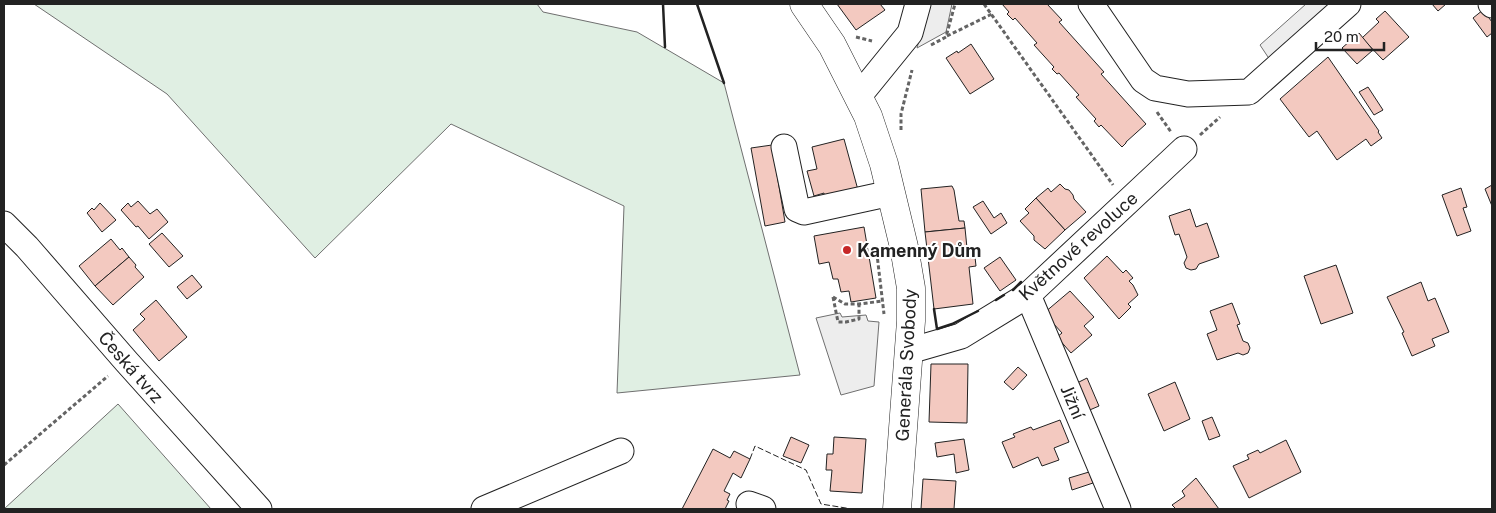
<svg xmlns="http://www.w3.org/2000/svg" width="1496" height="513" viewBox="0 0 1496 513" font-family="'Public Sans',sans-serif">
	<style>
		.green { fill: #e0efe3; stroke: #6f6f6f }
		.parking { fill: #ededed; stroke: #6f6f6f }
		.building { fill: #f3c9c0; stroke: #222 }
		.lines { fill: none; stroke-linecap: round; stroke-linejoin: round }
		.minor-casing { stroke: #222; stroke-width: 27 }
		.major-casing { stroke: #222; stroke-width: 29 }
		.path { stroke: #646464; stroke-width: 3; stroke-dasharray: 4 2.5; stroke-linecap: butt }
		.minor { stroke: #fff; stroke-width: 25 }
		.major { stroke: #fff; stroke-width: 28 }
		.fence { stroke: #222; stroke-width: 1; stroke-dasharray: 6 2.5; stroke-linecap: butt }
		.wall { stroke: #222; stroke-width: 2.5 }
		.poi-dot { fill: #c62828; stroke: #fff; stroke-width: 2 }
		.labels { text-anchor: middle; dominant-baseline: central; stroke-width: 4; stroke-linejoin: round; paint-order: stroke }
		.street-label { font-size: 18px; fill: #222; stroke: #fff }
		.poi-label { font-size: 18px; font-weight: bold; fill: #222; stroke: #fff; text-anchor: start }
	</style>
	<rect width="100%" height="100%" fill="#fff"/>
	<g class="green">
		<path d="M34,4H537L543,12L637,32L724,83L800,375L617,393L624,206L451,124L315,258L167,94Z"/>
		<path d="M118,404L211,509H4Z"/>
	</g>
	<g class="parking">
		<path d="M929,4H952L946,32L917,48Z"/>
		<path d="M1306,4H1334L1270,60L1260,45Z"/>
		<path d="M840,313L842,317L866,315L868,321L879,322L874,386L841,395L816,318Z"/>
	</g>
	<g class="building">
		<path d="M837,4H880L885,10L856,30Z"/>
		<path d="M1002,4H1047L1062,20L1059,22L1104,72L1101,74L1146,124L1126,142V143L1122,147L1121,146L1101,125L1099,127L1094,121L1096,119L1076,97L1079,95L1059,73L1057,74L1052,69L1054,67L1034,45L1037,43L1015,18L1013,20L1007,14L1009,12Z"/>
		<path d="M1432,4H1446L1438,11Z"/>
		<path d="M1483,10L1492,22V33L1487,37L1473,18Z"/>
		<path d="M1385,11L1409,37L1383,60L1362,38L1379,22L1376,19Z"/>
		<path d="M1359,33L1373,50L1357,64L1342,48Z"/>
		<path d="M971,44L994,79L970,94L946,58L957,51L958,53Z"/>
		<path d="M1328,57L1379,131L1378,132L1382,138L1371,146L1366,139L1337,160L1317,131L1309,137L1280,99Z"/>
		<path d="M1368,87L1383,110L1374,115L1359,92Z"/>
		<path d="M844,139L858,190L825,199L824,193L814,196L807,171L817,169L812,147Z"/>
		<path d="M772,145L785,222L765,226L751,148Z"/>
		<path d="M1060,184L1065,189L1069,190L1073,195L1074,199L1086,212L1065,230L1036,198L1048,188L1051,192Z"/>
		<path d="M1492,185V206L1485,189Z"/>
		<path d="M952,186L954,190L959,221H964L965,228L925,232L921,189Z"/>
		<path d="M1461,188L1467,207L1463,208L1471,231L1457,236L1442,195Z"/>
		<path d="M1036,198L1065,230L1045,249L1034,240V236L1020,221L1029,213L1025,209Z"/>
		<path d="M138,201L150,214L157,209L168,222L149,239L138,226L136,227L121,210L128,203L131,207Z"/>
		<path d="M983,201L994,218L1001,213L1007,223L991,234L973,207Z"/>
		<path d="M100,203L116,220L102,232L87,213L92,208L94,210Z"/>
		<path d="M1190,209L1196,227L1207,223L1219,257L1199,264L1196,269L1191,270L1186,268L1184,263L1187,257L1179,234L1175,235L1169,216Z"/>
		<path d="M864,227L876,298L851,302L849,291L841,292L838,279H833L829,262L819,264L814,236Z"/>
		<path d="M965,228L968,258L975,257L976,266L969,267L973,304L934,309L925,232Z"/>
		<path d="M162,233L183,256L169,267L149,244Z"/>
		<path d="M111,239L120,250L122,248L129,257L95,286L79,266Z"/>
		<path d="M1107,256L1123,273L1126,270L1133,278L1129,281L1133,285L1138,295L1128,304L1131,307L1119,319L1084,278Z"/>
		<path d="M129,257L136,265L135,267L144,277L113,305L95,286Z"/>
		<path d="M1000,257L1016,280L1000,291L984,268Z"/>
		<path d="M1336,265L1353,313L1321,324L1304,276Z"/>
		<path d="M192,275L202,287L187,299L177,287Z"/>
		<path d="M1421,282L1428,301L1435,298L1449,332L1432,339L1435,346L1412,356L1402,333L1404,332L1387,297Z"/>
		<path d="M1070,291L1094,317L1084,326L1092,335L1071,353L1057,337L1062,333L1044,313Z"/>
		<path d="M156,300L187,337L159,361L133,330L145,319L140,314Z"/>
		<path d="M1232,303L1240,324L1237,325L1243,341L1248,343L1250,348L1248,353L1243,355L1238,353L1217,360L1207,334L1217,330L1210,311Z"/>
		<path d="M931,364H968L967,423L929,422Z"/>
		<path d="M1018,367L1027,375L1013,390L1004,382Z"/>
		<path d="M1087,378L1099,406L1085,412L1073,385Z"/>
		<path d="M1175,382L1190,419L1164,431L1148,394Z"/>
		<path d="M1212,417L1220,436L1209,440L1202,421Z"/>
		<path d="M1060,420L1069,442L1054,448L1059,460L1042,466L1038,457L1013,468L1002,442L1015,437L1013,434L1031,427L1033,430Z"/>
		<path d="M791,437L809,445L801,463L783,456Z"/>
		<path d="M834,437L866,439L862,493L830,491L832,470H826L827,454H833Z"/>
		<path d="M964,439L969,470L956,473L954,454L937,457L935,443Z"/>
		<path d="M1286,440L1301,472L1249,498L1233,466L1249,459L1247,455L1258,450L1260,453Z"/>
		<path d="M713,449L730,458L734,451L750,459L741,478L733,473L724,491L730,494L727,500L729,501L725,509H682Z"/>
		<path d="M1089,472L1093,483L1072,490L1069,478Z"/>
		<path d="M1196,478L1219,509H1176L1172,505L1185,496L1182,491Z"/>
		<path d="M923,479L956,481L954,509H921Z"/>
	</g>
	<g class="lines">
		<g class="minor-casing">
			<g id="minor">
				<path d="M1091,4L1143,80L1155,88L1188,94L1249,92L1348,4"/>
				<path d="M1491,4L1492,5"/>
				<path d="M858,97L910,33L918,4"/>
				<path d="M784,147L797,209L804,212L891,193"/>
				<path d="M4,224L27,247L126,361L259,509"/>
				<path d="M1028,295L1118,509"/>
				<path d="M909,351L961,336L1028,295L1184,149"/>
				<path d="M749,504L763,509"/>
				<path d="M484,509L621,451"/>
			</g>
		</g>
		<g class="major-casing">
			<path id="major" d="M804,4L832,45L868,116L884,164L904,247L911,288V321L897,509"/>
		</g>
		<g class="path">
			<path d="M984,4L1113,185"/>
			<path d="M947,36L992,14"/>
			<path d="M856,37L872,41"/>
			<path d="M931,45L946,37L955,4"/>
			<path d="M1157,112L1171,132"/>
			<path d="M901,130V114L912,70"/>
			<path d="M1200,135L1220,117"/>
			<path d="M876,246L884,314"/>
			<path d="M833,297L838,322H846L859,319V304"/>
			<path d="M833,297L845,304H859L883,301"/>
			<path d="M4,465L108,376"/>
		</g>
		<use href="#minor" class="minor"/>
		<use href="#major" class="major"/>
		<path class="fence" d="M750,459L755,446L806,470L821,504L852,509"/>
		<g class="wall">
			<path d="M663,4L665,47"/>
			<path d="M697,4L724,83"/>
			<path d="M1013,290L1021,282"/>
			<path d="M996,300L1004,295"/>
			<path d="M934,309L937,329L952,324L978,311"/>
		</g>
	</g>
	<circle class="poi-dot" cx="847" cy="250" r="5"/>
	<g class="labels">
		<g class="street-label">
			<text transform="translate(1078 246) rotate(-42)">Květnové revoluce</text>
			<text transform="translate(906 365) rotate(-87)">Generála Svobody</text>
			<text transform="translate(131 367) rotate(49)">Česká tvrz</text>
			<text transform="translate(1073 402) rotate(67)">Jižní</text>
		</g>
		<g class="poi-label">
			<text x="857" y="250">Kamenný Dům</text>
		</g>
	</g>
	<rect width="1496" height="513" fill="none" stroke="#222222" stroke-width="10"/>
	<path d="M1316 42v8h68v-8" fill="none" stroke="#222222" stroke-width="2.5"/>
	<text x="1324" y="42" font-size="15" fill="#222222" stroke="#ffffff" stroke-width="4" paint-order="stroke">20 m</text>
</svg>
